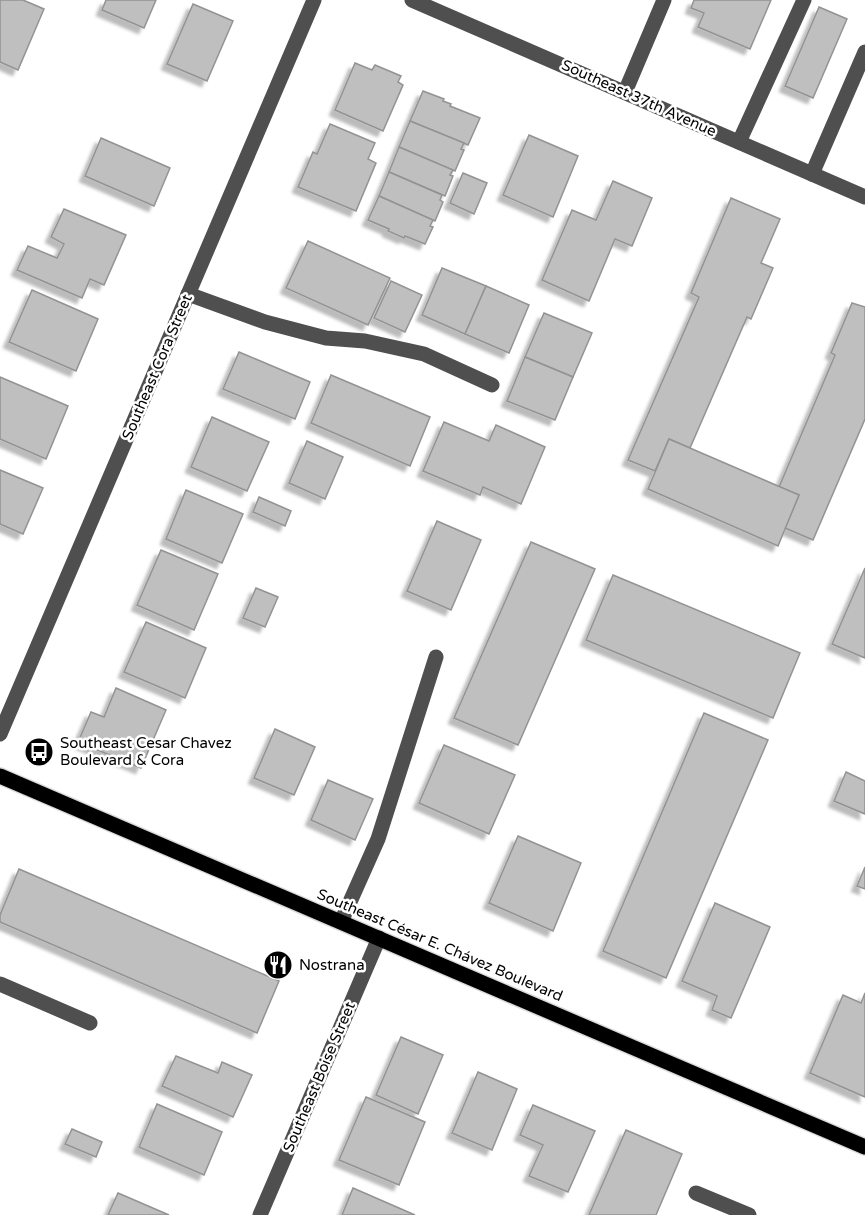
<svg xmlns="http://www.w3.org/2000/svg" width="865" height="1215" viewBox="0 0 865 1215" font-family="'Varela Round',sans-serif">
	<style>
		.building { fill: #bfbfbf; stroke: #939393; stroke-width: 1.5; filter: url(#shadow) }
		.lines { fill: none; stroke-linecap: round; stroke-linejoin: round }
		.major-casing { stroke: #dbdbdb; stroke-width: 18 }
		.minor { stroke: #4f4f4f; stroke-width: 15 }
		.major { stroke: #000; stroke-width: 15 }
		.labels { text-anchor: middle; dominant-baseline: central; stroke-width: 5; stroke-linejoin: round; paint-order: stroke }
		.street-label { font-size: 15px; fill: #000; stroke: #fff }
		.poi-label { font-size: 15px; fill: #000; stroke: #fff; text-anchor: start }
	</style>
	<defs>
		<filter id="shadow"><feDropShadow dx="-5.5" dy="5.5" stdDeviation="1.5" flood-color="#0004"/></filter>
	</defs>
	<rect width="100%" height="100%" fill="#fff"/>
	<g class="building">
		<path d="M0,0H23L44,9L18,70L0,62Z"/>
		<path d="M106,0H156L144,28L102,10Z"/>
		<path d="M694,0H771L750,49L698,27L704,13L691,8Z"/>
		<path d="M193,4L233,21L207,81L167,64Z"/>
		<path d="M819,7L847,19L813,98L785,86Z"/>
		<path d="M355,63L372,70L375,65L401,76L398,82L403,85L383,131L335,110Z"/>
		<path d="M423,91L444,99L443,101L451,104L450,106L480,118L468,145L410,121Z"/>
		<path d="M410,121L464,143L461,149L464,150L455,171L399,147Z"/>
		<path d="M330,124L375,143L368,159L376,163L356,211L298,187L313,152L317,154Z"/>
		<path d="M529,135L578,156L553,217L503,195Z"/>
		<path d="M101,138L170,168L154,206L85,176Z"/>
		<path d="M399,147L453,170L450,175L453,176L445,196L389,172Z"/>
		<path d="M389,172L442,195L440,200L443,202L435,221L379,196Z"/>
		<path d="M463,173L487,183L474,214L450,203Z"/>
		<path d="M613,181L652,198L632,246L615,239L589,301L542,280L572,210L596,220Z"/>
		<path d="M379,196L433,220L430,226L433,227L425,244L405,236L404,238L388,231L389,229L368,220Z"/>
		<path d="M731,198L780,219L761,263L773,268L751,319L747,317L690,448L669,439L655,471L628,460L699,297L691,293Z"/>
		<path d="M64,209L126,235L104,285L90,279L82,298L17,270L28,246L57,258L64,244L51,237Z"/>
		<path d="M308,241L390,278L368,325L286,288Z"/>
		<path d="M442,268L486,286L465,334L422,315Z"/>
		<path d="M391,281L422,295L405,332L374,318Z"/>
		<path d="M486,286L529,305L509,353L465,334Z"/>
		<path d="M32,290L98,319L76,371L9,342Z"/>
		<path d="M852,303L865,307V419L813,540L785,528L799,495L779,487L835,355L831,353Z"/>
		<path d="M544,313L592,333L573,377L525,357Z"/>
		<path d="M239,352L310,382L295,419L223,389Z"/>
		<path d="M525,357L573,377L555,420L507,401Z"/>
		<path d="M331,375L430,417L410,466L311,423Z"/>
		<path d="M0,377L68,406L46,459L0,439Z"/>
		<path d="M212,417L269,442L247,491L191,467Z"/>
		<path d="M444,422L489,441L496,425L545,447L521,504L483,487L480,495L423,471Z"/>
		<path d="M669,439L799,495L778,546L648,489Z"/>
		<path d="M307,441L343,457L325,499L289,483Z"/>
		<path d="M0,470L43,488L23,534L0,524Z"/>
		<path d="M186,490L243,514L222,563L166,539Z"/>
		<path d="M259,497L291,511L285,526L253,512Z"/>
		<path d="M437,521L481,540L451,610L407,591Z"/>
		<path d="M531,542L595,569L518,745L454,718Z"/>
		<path d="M161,550L218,574L194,630L137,605Z"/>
		<path d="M865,568V658L832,644Z"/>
		<path d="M613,575L800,653L773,718L586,640Z"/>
		<path d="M256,588L278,597L265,627L243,618Z"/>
		<path d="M146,622L206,648L185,698L124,672Z"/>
		<path d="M116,688L166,710L141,768L78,742L91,712L104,717Z"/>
		<path d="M704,713L768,740L666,978L603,951Z"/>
		<path d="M275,729L315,747L294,795L254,778Z"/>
		<path d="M444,745L515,775L489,834L419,803Z"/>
		<path d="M846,772L865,781V814L834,801Z"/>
		<path d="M328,780L373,799L355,840L311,820Z"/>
		<path d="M518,836L581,863L553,931L489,903Z"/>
		<path d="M865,867V889L857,886Z"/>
		<path d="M19,869L279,981L257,1033L0,922V915Z"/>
		<path d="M715,903L770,927L731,1018L712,1010L717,996L682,981Z"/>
		<path d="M865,993V1097L810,1073L843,995L861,1003Z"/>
		<path d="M401,1037L443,1055L418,1114L376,1095Z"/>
		<path d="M176,1056L218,1073L222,1062L252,1075L233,1117L162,1086Z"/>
		<path d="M478,1072L517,1089L492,1150L452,1133Z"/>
		<path d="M366,1097L425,1122L399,1185L339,1160Z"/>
		<path d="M157,1104L222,1132L204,1175L139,1147Z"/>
		<path d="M533,1105L595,1131L568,1192L529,1176L543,1145L520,1135Z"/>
		<path d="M72,1129L102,1142L96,1157L65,1144Z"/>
		<path d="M626,1130L682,1154L656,1215H589Z"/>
		<path d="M353,1188L415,1215H342Z"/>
		<path d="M118,1193L169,1215H108Z"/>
	</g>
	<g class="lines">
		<g class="major-casing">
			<path id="major" d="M0,776L865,1147"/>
		</g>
		<g class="minor">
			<path d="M412,0L865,197"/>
			<path d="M625,92L664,0"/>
			<path d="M739,142L804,0"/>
			<path d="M812,174L865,52"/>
			<path d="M188,294L265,322L326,338L365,341L424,354L492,385"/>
			<path d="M0,734L314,0"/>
			<path d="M341,922L378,839L436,657"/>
			<path d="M0,984L90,1023"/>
			<path d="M696,1193L749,1215"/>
			<path d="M260,1215L379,938"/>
		</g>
		<use href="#major" class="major"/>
	</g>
	<defs>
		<g id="bus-disc" transform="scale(1.5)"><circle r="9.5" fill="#000" stroke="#fff"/><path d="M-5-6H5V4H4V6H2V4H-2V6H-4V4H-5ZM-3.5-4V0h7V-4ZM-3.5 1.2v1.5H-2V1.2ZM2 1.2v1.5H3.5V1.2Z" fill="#fff"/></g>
		<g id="restaurant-disc" transform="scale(1.5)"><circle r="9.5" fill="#000" stroke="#fff"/><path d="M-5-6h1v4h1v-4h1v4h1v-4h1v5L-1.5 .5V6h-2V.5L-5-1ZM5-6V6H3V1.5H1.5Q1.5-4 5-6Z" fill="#fff"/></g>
	</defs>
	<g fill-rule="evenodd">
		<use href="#bus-disc" x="39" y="752"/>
		<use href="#restaurant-disc" x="278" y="965"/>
	</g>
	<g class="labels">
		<g class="street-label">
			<text transform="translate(639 98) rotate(24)">Southeast 37th Avenue</text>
			<text transform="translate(157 367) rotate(-67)">Southeast Cora Street</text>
			<text transform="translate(440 945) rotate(23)">Southeast César E. Chávez Boulevard</text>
			<text transform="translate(319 1077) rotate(-67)">Southeast Boise Street</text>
		</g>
		<g class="poi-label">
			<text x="60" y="743">Southeast Cesar Chavez<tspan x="60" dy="17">Boulevard &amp; Cora</tspan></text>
			<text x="299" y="965">Nostrana</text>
		</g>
	</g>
</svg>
